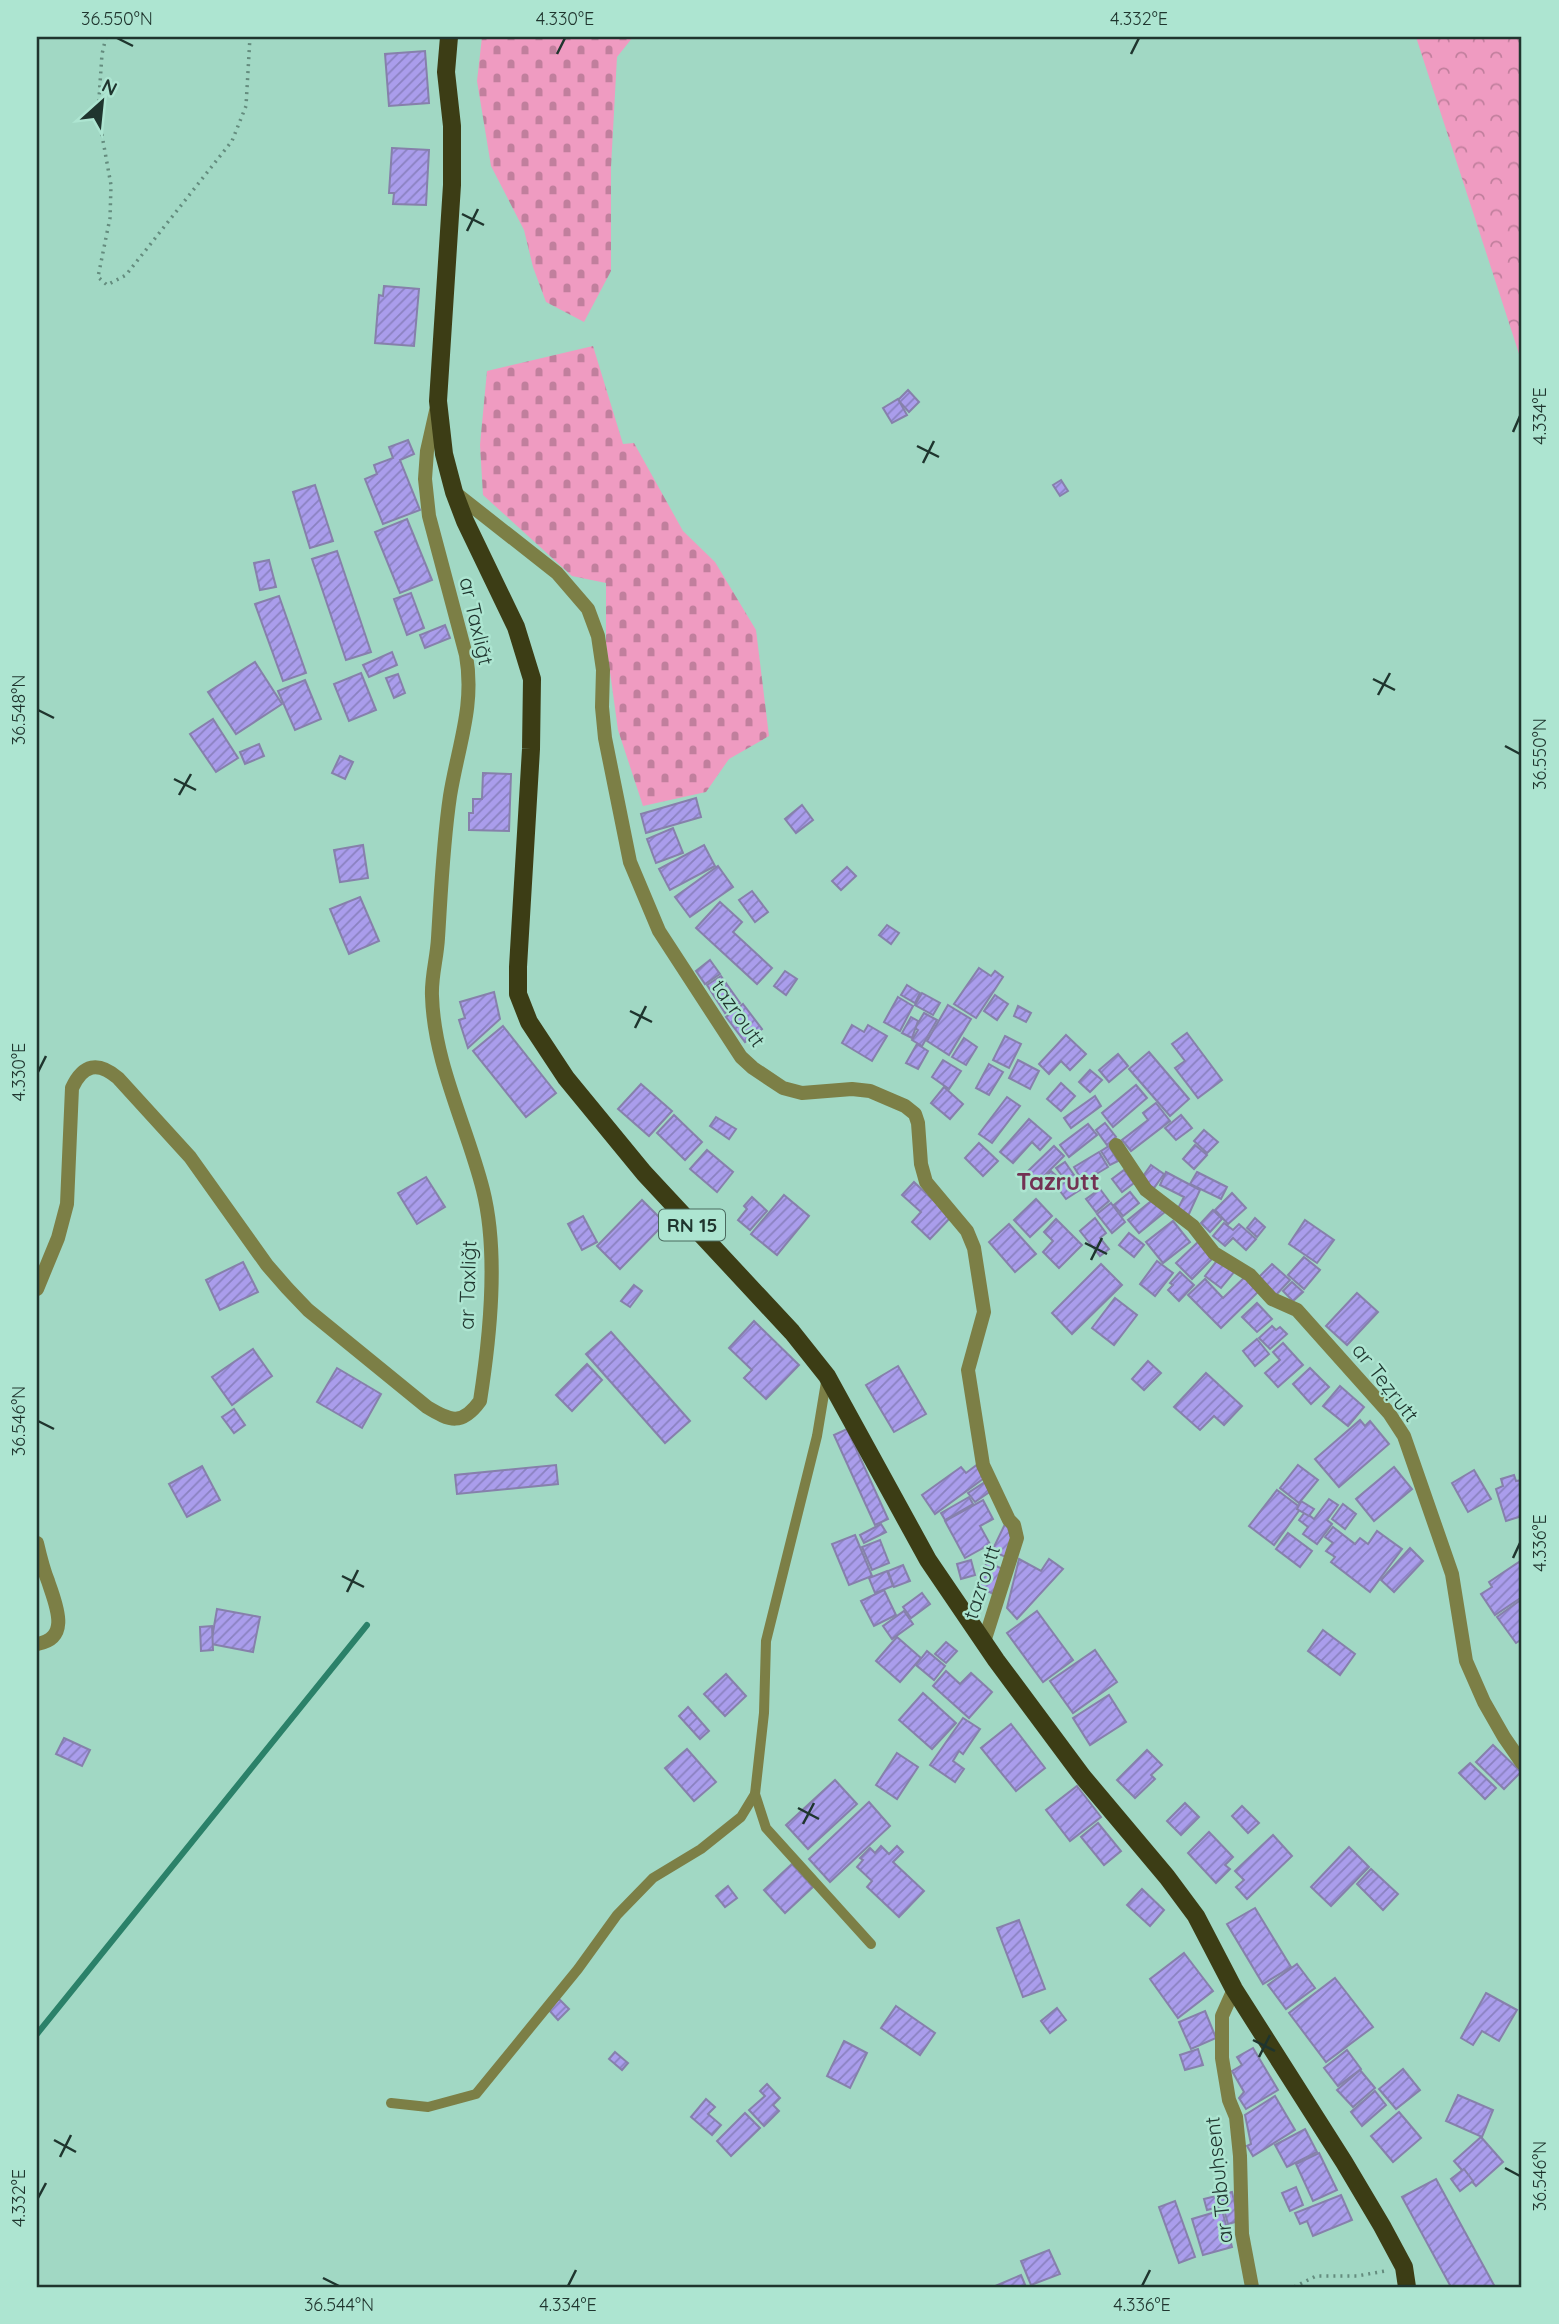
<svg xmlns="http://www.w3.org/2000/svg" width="1559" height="2324" viewBox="0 0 1559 2324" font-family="Quicksand,sans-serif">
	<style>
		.forest { fill: url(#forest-crowns) }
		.cemetery { fill: url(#cemetery-stones) }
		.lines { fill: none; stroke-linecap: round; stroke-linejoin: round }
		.stream { stroke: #2b8169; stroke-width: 6 }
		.building { fill: url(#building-hatch); stroke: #8680ab; stroke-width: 2 }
		.path { stroke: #648c7e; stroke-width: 3.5; stroke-dasharray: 2 5; stroke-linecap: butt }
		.service { stroke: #7c7f46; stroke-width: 10 }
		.minor { stroke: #7c7f46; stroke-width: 14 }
		.primary { stroke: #3c3d15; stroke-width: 18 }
		.ticks { fill: none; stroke: #1f352e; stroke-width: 2.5 }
		.labels { text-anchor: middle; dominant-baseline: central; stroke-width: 5; stroke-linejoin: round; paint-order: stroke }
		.shield { fill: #ade5d1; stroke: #4a6a5f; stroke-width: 2 }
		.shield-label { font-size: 19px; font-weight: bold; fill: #1f352e }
		.street-label { font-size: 21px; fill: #1f352e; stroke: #ade5d1 }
		.quarter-label { font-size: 24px; font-weight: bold; fill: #733253; stroke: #ade5d1 }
		.neatline { fill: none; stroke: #1f352e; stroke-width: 2.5 }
		.ticks-label { font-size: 18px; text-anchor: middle; fill: #1f352e }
	</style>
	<defs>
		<pattern id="forest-crowns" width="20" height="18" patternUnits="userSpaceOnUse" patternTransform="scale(1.75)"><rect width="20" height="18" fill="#ef9bc1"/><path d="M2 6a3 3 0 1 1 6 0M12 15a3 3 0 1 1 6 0" fill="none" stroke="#c17f9d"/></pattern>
		<pattern id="cemetery-stones" width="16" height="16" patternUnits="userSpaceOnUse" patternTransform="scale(1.75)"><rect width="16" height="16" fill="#ef9bc1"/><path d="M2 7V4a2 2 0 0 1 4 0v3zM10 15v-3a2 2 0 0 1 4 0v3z" fill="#c17f9d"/></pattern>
		<pattern id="building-hatch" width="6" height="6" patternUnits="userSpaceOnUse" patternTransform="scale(1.75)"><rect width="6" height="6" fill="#aa9dec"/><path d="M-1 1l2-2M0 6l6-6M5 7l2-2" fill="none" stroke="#8a81c0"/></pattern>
	</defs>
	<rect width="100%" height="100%" fill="#a1d8c4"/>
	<path class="forest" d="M1416,37H1522V363Z"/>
	<g class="cemetery">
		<path d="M482,37H633L617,57L611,167V271L584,322L546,302L533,267L524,230L491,166L477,81Z"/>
		<path d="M593,346L623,444L634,443L683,531L715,562L756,630L769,736L729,759L706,792L643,806L618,730L606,643V583L572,576L483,495L480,445L487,371Z"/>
	</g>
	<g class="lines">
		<path class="stream" d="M37,2034L367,1625"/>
	</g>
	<g class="building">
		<path d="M425,51L429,103L389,106L385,54Z"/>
		<path d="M392,148L429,150L426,205L393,204L394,193H389Z"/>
		<path d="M384,286L419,289L414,346L375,343L379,295L383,296Z"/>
		<path d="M908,390L919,402L909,412L898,400Z"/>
		<path d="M898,399L907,415L892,423L883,408Z"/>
		<path d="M408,440L414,454L400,460L420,510L383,524L365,479L377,474L374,465L393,458L389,447Z"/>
		<path d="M1061,480L1068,491L1060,496L1053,485Z"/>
		<path d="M315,485L333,541L310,548L293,492Z"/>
		<path d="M407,519L432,580L400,593L375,532Z"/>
		<path d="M337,551L371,652L346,660L312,559Z"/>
		<path d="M269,560L276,587L260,590L254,563Z"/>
		<path d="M411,593L424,628L407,635L394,599Z"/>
		<path d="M279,596L306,673L283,681L255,604Z"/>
		<path d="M445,625L450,638L425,648L420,635Z"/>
		<path d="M392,652L397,665L369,677L363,665Z"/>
		<path d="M255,662L282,704L236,734L208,692Z"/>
		<path d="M361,673L376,710L349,721L334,684Z"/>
		<path d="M398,674L405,693L394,698L386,678Z"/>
		<path d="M305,680L321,719L295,730L278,691Z"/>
		<path d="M213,719L238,758L216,772L190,734Z"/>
		<path d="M259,744L264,756L245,764L240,752Z"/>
		<path d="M340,756L353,762L345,779L332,773Z"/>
		<path d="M483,773L511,774L509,831L469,830V813H473V799H482Z"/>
		<path d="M696,798L701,817L646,833L641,814Z"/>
		<path d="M802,805L813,820L796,833L785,819Z"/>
		<path d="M673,828L683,853L656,863L647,839Z"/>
		<path d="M363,845L368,878L340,882L334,850Z"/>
		<path d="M704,845L715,866L670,890L659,869Z"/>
		<path d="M718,866L733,887L690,917L675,897Z"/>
		<path d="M847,867L856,876L841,890L832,881Z"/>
		<path d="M752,891L768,912L755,922L739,900Z"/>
		<path d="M360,897L379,941L349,954L330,909Z"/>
		<path d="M720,902L742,922L733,932L772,968L757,984L696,928Z"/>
		<path d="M887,925L899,933L891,944L879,935Z"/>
		<path d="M710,960L720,974L705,984L696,971Z"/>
		<path d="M979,968L991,976L995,971L1003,977L976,1018L954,1004Z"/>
		<path d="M785,971L797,979L786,995L774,986Z"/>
		<path d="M721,976L740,1003L725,1013L707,985Z"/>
		<path d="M907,985L920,993L915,1003L901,995Z"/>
		<path d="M494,992L500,1019L468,1048L459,1020L465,1018L460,1002Z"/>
		<path d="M922,993L940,1003L933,1015L915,1005Z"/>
		<path d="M995,995L1008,1004L997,1020L984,1011Z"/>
		<path d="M898,997L913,1006L900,1031L884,1022Z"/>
		<path d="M743,1004L762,1029L745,1042L726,1017Z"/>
		<path d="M948,1005L971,1019L949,1055L927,1041Z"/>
		<path d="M1018,1006L1031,1013L1026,1022L1014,1016Z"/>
		<path d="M924,1013L937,1020L922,1046L912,1040L918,1030L915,1028Z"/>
		<path d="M911,1017L918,1021L912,1038L902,1033Z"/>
		<path d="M852,1025L864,1032L868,1025L887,1036L872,1061L842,1043Z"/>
		<path d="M503,1026L556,1093L526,1117L473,1051Z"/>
		<path d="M1187,1033L1222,1080L1198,1098L1175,1068L1185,1061L1172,1044Z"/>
		<path d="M1066,1035L1086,1054L1070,1070L1061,1061L1049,1074L1039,1064Z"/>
		<path d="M1005,1036L1021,1044L1009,1068L993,1060Z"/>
		<path d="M964,1038L977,1047L966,1065L952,1057Z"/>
		<path d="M917,1044L928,1051L918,1069L906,1063Z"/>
		<path d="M1149,1052L1189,1099L1170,1116L1129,1069Z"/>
		<path d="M1118,1054L1128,1066L1109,1082L1099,1070Z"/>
		<path d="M943,1060L961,1071L949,1089L932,1077Z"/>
		<path d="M1018,1060L1039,1071L1030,1089L1009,1078Z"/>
		<path d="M989,1064L1003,1072L989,1095L976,1088Z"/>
		<path d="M1090,1070L1102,1080L1090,1092L1079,1082Z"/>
		<path d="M1061,1083L1075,1096L1061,1111L1047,1099Z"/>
		<path d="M641,1084L672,1111L649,1136L618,1109Z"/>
		<path d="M1136,1085L1147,1098L1113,1127L1102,1113Z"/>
		<path d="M944,1087L963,1104L950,1119L931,1103Z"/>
		<path d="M1095,1096L1101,1106L1071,1128L1064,1118Z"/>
		<path d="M1007,1097L1020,1106L992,1143L979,1134Z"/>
		<path d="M1156,1103L1170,1121L1131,1151L1122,1140L1148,1120L1143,1113Z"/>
		<path d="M674,1115L702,1142L685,1160L657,1133Z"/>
		<path d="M1181,1115L1192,1128L1176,1140L1165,1128Z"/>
		<path d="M716,1117L736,1129L729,1139L710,1126Z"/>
		<path d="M1029,1119L1051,1138L1040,1150L1032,1142L1013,1163L1000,1152Z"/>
		<path d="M1105,1123L1116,1137L1107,1145L1096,1130Z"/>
		<path d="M1088,1124L1097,1135L1069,1157L1060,1145Z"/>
		<path d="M1204,1130L1218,1142L1207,1153L1194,1141Z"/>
		<path d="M979,1143L998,1161L983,1176L965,1158Z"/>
		<path d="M1195,1145L1207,1155L1194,1169L1183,1159Z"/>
		<path d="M1054,1146L1064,1156L1038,1182L1027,1172Z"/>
		<path d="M1109,1146L1118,1161L1110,1165L1101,1151Z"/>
		<path d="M707,1150L733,1172L717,1192L690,1169Z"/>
		<path d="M1099,1152L1108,1167L1083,1182L1074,1167Z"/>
		<path d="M1065,1162L1083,1188L1066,1199L1057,1187L1066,1181L1056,1168Z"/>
		<path d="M1151,1165L1164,1174L1154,1188L1141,1179Z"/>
		<path d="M1124,1170L1134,1183L1122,1192L1112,1179Z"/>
		<path d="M1051,1171L1061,1180L1051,1191L1041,1182Z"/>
		<path d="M1166,1172L1200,1190L1188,1216L1177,1210L1184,1197L1160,1185Z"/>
		<path d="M1197,1172L1227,1187L1221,1199L1190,1184Z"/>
		<path d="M426,1177L445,1207L417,1224L398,1193Z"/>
		<path d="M914,1182L951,1217L930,1239L912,1222L921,1212L902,1195Z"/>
		<path d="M1100,1189L1109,1201L1096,1212L1086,1199Z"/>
		<path d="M1130,1192L1139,1203L1123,1216L1114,1205Z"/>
		<path d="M1232,1193L1246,1208L1228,1224L1215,1210Z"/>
		<path d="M784,1195L809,1216L777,1255L751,1234Z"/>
		<path d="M752,1197L767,1211L750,1230L738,1220L747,1209L744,1206Z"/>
		<path d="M1155,1198L1166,1211L1139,1233L1128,1220Z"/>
		<path d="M1036,1199L1052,1216L1030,1237L1014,1220Z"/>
		<path d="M642,1200L665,1223L620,1269L597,1246Z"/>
		<path d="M1111,1203L1125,1222L1112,1233L1097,1214Z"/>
		<path d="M1213,1210L1222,1219L1210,1232L1201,1223Z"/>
		<path d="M583,1216L597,1242L582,1250L568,1224Z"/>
		<path d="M1095,1218L1106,1233L1100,1238L1109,1249L1100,1256L1080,1231Z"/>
		<path d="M1255,1218L1265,1227L1257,1237L1247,1228Z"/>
		<path d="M1056,1219L1082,1245L1059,1268L1043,1252L1053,1241L1044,1232Z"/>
		<path d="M1305,1220L1334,1240L1317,1263L1289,1244Z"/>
		<path d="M1173,1221L1190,1242L1163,1263L1146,1242Z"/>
		<path d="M1224,1223L1233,1230L1239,1224L1256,1239L1246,1250L1233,1238L1225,1246L1213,1236Z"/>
		<path d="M1009,1224L1036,1254L1015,1272L989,1242Z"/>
		<path d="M1129,1233L1144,1245L1134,1257L1119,1245Z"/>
		<path d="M1198,1242L1213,1258L1192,1279L1176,1263Z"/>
		<path d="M1304,1257L1320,1270L1304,1289L1288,1275Z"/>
		<path d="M1219,1258L1235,1271L1221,1288L1205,1276Z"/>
		<path d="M1157,1261L1173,1273L1155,1296L1140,1284Z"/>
		<path d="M243,1262L258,1292L220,1310L206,1280Z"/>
		<path d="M1101,1264L1122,1285L1072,1334L1052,1313Z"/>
		<path d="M1272,1264L1290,1280L1274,1297L1256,1280Z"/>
		<path d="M1180,1272L1194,1285L1179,1301L1168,1290L1173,1285L1170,1283Z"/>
		<path d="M1247,1275L1261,1289L1221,1328L1188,1295L1205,1279L1223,1298Z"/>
		<path d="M1292,1282L1303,1292L1293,1301L1283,1291Z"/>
		<path d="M634,1285L642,1291L630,1307L621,1301Z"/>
		<path d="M1357,1293L1378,1312L1347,1345L1326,1326Z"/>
		<path d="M1115,1298L1137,1315L1114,1345L1092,1328Z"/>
		<path d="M1257,1303L1272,1319L1257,1332L1242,1317Z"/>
		<path d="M754,1321L799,1365L766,1399L744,1378L752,1370L729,1348Z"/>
		<path d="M1272,1326L1276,1330L1280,1327L1287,1334L1270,1349L1259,1338Z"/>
		<path d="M611,1332L690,1421L665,1443L586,1354Z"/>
		<path d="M1257,1339L1269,1354L1255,1366L1243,1351Z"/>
		<path d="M1283,1343L1303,1365L1278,1387L1265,1373L1280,1360L1273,1352Z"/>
		<path d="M253,1349L272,1376L232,1405L212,1377Z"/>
		<path d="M1148,1361L1161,1373L1144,1390L1132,1379Z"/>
		<path d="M587,1364L602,1380L572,1411L556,1395Z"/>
		<path d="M898,1366L926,1414L894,1432L866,1385Z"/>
		<path d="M337,1368L381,1394L362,1428L317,1402Z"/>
		<path d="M1310,1368L1329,1387L1311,1404L1293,1384Z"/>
		<path d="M1206,1373L1242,1406L1224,1425L1214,1416L1200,1430L1174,1407Z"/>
		<path d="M1340,1386L1364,1407L1348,1426L1323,1406Z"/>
		<path d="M234,1409L245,1425L234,1433L222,1417Z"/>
		<path d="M1360,1420L1365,1426L1370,1421L1389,1444L1339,1487L1315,1459Z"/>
		<path d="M847,1429L888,1519L875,1525L834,1435Z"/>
		<path d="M978,1464L987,1476L935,1514L922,1495L961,1467L966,1473Z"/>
		<path d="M556,1465L558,1484L457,1494L455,1475Z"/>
		<path d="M1298,1465L1318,1480L1299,1503L1280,1488Z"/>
		<path d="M202,1466L220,1500L187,1517L169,1484Z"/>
		<path d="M1394,1467L1412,1489L1374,1521L1356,1499Z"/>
		<path d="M1474,1470L1491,1499L1468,1512L1452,1483Z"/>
		<path d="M1514,1475L1516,1481L1522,1480V1516L1506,1521L1496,1489L1503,1486L1501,1479Z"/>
		<path d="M985,1482L991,1491L975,1502L968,1493Z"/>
		<path d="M1277,1490L1301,1508L1274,1545L1249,1526Z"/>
		<path d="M969,1497L973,1504L945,1520L941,1513Z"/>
		<path d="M1329,1499L1338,1505L1327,1520L1332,1524L1317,1544L1303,1534L1308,1527L1299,1520L1305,1512L1314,1519Z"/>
		<path d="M983,1500L993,1519L980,1526L990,1544L965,1558L945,1521Z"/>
		<path d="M1301,1501L1314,1509L1309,1516L1297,1509Z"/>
		<path d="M1343,1504L1356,1514L1345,1529L1332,1519Z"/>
		<path d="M1006,1522L1013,1544L1008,1558L992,1551Z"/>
		<path d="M881,1524L886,1532L864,1543L860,1535Z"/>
		<path d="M1333,1527L1355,1544L1360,1538L1368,1544L1377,1531L1402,1549L1370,1592L1331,1562L1335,1557L1326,1551L1333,1543L1325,1537Z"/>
		<path d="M1288,1533L1312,1551L1300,1567L1276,1549Z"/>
		<path d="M855,1535L872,1576L849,1585L832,1544Z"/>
		<path d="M880,1540L889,1563L872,1570L862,1547Z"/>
		<path d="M1410,1548L1423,1561L1394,1592L1381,1580Z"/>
		<path d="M1019,1559L1041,1571L1049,1559L1063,1569L1017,1619L1007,1608Z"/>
		<path d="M971,1560L975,1575L961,1579L957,1564Z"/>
		<path d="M987,1562L1005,1570L993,1594L976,1585Z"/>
		<path d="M1519,1562L1522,1567V1597L1495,1615L1481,1594L1492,1587L1489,1582Z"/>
		<path d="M903,1565L910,1581L894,1587L888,1571Z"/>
		<path d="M887,1571L893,1586L875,1593L869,1578Z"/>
		<path d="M884,1590L896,1615L874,1626L861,1601Z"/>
		<path d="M922,1593L930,1604L911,1618L903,1607Z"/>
		<path d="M1522,1599V1639L1516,1643L1497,1617Z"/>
		<path d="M217,1609L260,1617L253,1652L211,1644Z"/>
		<path d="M904,1611L913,1624L892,1639L883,1626Z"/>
		<path d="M1037,1611L1073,1660L1043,1682L1007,1633Z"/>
		<path d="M212,1626L213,1650L201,1651L200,1627Z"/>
		<path d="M1323,1630L1355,1654L1340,1675L1308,1651Z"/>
		<path d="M897,1637L921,1658L900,1682L876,1661Z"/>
		<path d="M946,1642L957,1651L946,1663L935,1654Z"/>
		<path d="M1095,1650L1117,1682L1073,1713L1050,1681Z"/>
		<path d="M927,1651L945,1666L934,1680L916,1665Z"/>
		<path d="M946,1671L960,1684L971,1673L992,1692L969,1718L933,1686Z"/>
		<path d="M726,1674L746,1696L725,1716L704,1694Z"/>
		<path d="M923,1693L956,1723L932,1749L899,1720Z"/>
		<path d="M1109,1695L1126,1722L1090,1745L1073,1718Z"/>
		<path d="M688,1707L709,1731L700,1739L679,1716Z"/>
		<path d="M963,1718L980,1729L963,1754L959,1751L953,1761L964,1769L955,1782L930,1765Z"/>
		<path d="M1011,1724L1045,1768L1016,1791L981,1748Z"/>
		<path d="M64,1738L90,1750L82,1766L56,1754Z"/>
		<path d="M1493,1745L1521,1772L1504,1789L1476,1762Z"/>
		<path d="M687,1749L716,1782L694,1801L665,1768Z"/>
		<path d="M1147,1750L1162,1765L1151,1775L1155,1779L1135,1798L1117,1780Z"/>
		<path d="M897,1753L918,1767L897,1799L876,1785Z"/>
		<path d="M1470,1763L1496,1788L1485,1799L1459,1773Z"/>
		<path d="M835,1780L857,1804L808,1849L786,1825Z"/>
		<path d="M1077,1786L1101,1817L1070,1841L1046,1810Z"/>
		<path d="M869,1802L890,1826L830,1882L809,1859Z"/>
		<path d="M1185,1803L1199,1817L1181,1835L1167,1821Z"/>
		<path d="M1242,1806L1259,1823L1248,1833L1232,1816Z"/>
		<path d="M1098,1823L1121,1851L1104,1865L1081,1837Z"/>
		<path d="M1209,1832L1233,1857L1225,1865L1230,1869L1216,1883L1188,1853Z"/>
		<path d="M1273,1835L1292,1856L1247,1899L1236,1887L1244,1880L1235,1871Z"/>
		<path d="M881,1846L889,1854L897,1846L903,1852L893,1862L924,1891L899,1917L867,1887L872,1881L857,1867L863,1860L860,1858L870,1848L875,1853Z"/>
		<path d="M1349,1847L1369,1867L1331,1906L1311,1887Z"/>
		<path d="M792,1864L813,1887L785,1913L764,1890Z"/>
		<path d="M1371,1869L1398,1894L1383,1910L1357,1884Z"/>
		<path d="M728,1886L737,1898L725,1907L716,1896Z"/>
		<path d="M1142,1889L1164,1910L1150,1926L1127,1905Z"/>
		<path d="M1255,1908L1291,1967L1263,1984L1227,1924Z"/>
		<path d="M1019,1920L1045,1989L1023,1997L997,1928Z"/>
		<path d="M1184,1953L1213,1991L1178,2018L1150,1979Z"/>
		<path d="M1297,1964L1315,1988L1286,2009L1268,1985Z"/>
		<path d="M1335,1978L1373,2027L1326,2062L1289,2013Z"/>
		<path d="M1486,1993L1517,2010L1499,2041L1482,2031L1473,2045L1461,2038Z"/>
		<path d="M559,1999L569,2009L558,2020L548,2009Z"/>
		<path d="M896,2006L935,2033L920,2055L881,2028Z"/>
		<path d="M1057,2008L1066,2020L1050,2033L1041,2021Z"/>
		<path d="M1205,2011L1216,2038L1191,2049L1179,2022Z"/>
		<path d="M844,2041L867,2053L850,2088L827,2076Z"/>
		<path d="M1253,2048L1278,2090L1246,2109L1239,2098L1244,2092L1232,2071L1242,2065L1237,2057Z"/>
		<path d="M1198,2049L1203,2065L1185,2070L1180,2055Z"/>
		<path d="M1347,2050L1361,2069L1338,2086L1324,2068Z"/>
		<path d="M615,2052L628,2063L622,2070L609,2059Z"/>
		<path d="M1403,2069L1420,2090L1396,2109L1379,2089Z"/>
		<path d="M1360,2070L1375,2088L1353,2107L1337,2090Z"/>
		<path d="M767,2084L780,2098L773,2105L779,2111L764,2126L749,2110L765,2096L760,2091Z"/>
		<path d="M1375,2091L1386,2105L1362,2126L1351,2112Z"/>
		<path d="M1458,2095L1493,2110L1482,2137L1446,2121Z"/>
		<path d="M1275,2096L1295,2130L1253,2156L1247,2146L1251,2144L1245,2115Z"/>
		<path d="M706,2099L715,2107L708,2114L721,2125L712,2135L691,2117Z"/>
		<path d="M1399,2112L1421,2138L1393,2162L1371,2136Z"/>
		<path d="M745,2113L760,2128L731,2156L717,2141Z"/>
		<path d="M1305,2129L1317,2152L1287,2167L1275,2145Z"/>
		<path d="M1481,2137L1503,2162L1476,2186L1454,2161Z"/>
		<path d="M1319,2153L1337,2190L1313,2201L1296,2164Z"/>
		<path d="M1464,2169L1473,2181L1460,2191L1451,2179Z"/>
		<path d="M1436,2179L1495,2287H1451L1402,2197Z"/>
		<path d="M1296,2187L1303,2205L1290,2211L1282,2193Z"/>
		<path d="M1232,2192L1239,2221L1228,2224L1223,2206L1207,2210L1204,2199Z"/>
		<path d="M1341,2195L1352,2220L1313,2236L1307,2221L1300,2224L1295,2213Z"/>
		<path d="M1175,2201L1195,2257L1179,2263L1159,2207Z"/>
		<path d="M1222,2210L1232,2247L1203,2255L1192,2219Z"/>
		<path d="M1049,2250L1060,2274L1031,2285L1021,2261Z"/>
		<path d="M1021,2275L1026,2287H993Z"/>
	</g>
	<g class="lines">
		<g class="path">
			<path d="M106,37L102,54L98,113L111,185L110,218L98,277L107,285L126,275L232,141L246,106L250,37"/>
			<path d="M1294,2287L1316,2276H1357L1385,2271"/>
		</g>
		<g class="service">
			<path d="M827,1376L817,1436L766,1641L764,1713L755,1794L766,1828L871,1944"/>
			<path d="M391,2103L428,2107L476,2094L578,1969L617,1915L653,1878L701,1849L741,1817L755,1794"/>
		</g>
		<g class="minor">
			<path d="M454,492L557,573L588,609L598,636L603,670L602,707L605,738L630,862L659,931L741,1057L753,1068L783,1088L802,1093L852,1089L870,1091L905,1106L915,1114L918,1123L921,1164L926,1182L967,1231L974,1248L984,1312L968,1370L983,1465L1009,1520L1014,1525L1017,1538L984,1642"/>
			<path d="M1116,1145L1146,1190L1193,1226L1214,1253L1250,1275L1272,1299L1297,1310L1389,1413L1404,1436L1452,1574L1466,1661L1484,1702L1504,1737L1522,1763"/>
			<path d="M37,1289L58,1238L67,1204L72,1088C83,1064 98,1061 118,1078L190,1157L267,1265L287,1288L308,1310L427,1407C450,1421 462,1426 480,1401C490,1337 499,1254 483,1190C467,1126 434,1064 432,996C431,977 437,958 438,938C441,891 443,843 450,796C458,746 475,706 466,655L429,516L425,479L427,451L436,411"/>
			<path d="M37,1543C40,1556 43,1569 48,1581C55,1603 72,1638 37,1644"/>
			<path d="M1234,1989L1222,2016V2058L1229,2100L1236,2117L1240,2156L1242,2234L1252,2287"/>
		</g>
		<path class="primary" d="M449,37L446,72L452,126V185L438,401L444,454L454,492L465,521L516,627L532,679L531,749L518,967V994L529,1022L566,1078L644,1173L792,1332L827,1376L928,1560L996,1660L1083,1777L1167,1877L1196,1916L1234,1989L1344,2162L1382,2226L1404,2267L1407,2287"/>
	</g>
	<path class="ticks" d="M117,38L133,46M557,54L565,38M1131,54L1139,38M462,214L484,225M467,231L478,209M1513,432L1520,416M917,446L939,457M923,463L934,441M1373,679L1395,690M1378,695L1390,673M38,710L54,718M1505,746L1520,754M174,779L196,790M179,795L191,774M630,1011L652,1022M635,1028L646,1006M38,1072L46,1056M1085,1243L1107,1254M1091,1260L1102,1238M38,1421L54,1429M1513,1558L1520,1543M342,1576L364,1587M347,1592L358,1570M798,1808L819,1819M803,1824L814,1803M1253,2040L1275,2051M1259,2057L1270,2035M54,2140L76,2152M60,2157L71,2135M1505,2168L1520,2176M38,2198L46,2183M323,2278L339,2286M568,2286L576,2270M1142,2286L1150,2270"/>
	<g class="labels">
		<rect class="shield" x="659" y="1209.5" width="66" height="31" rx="5"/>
		<g class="shield-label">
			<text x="692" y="1225">RN 15</text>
		</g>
		<g class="street-label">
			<text transform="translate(477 621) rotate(77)">ar Taxliǧt</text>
			<text transform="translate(739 1013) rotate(55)">tazroutt</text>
			<text transform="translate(467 1285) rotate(-88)">ar Taxliǧt</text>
			<text transform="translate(1386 1382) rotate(52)">ar Teẓṛutt</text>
			<text transform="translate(981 1582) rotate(-72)">tazroutt</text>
			<text transform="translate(1218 2180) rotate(-96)">ar Tabuḥsent</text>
		</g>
		<g class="quarter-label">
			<text x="1058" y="1181">Tazrutt</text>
		</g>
	</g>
	<rect width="1559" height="2324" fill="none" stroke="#ade5d1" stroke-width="77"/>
	<g transform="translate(102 102) rotate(27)" stroke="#ade5d1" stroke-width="5" paint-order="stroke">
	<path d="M0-5L12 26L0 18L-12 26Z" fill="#1f352e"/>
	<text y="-10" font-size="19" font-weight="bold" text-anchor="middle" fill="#1f352e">N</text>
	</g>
	<rect x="38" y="38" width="1482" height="2248" class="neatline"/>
	<g class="ticks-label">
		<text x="117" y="25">36.550°N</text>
		<text x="565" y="25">4.330°E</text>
		<text x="1139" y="25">4.332°E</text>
		<text transform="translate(1540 416) rotate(-90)" y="6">4.334°E</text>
		<text transform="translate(19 710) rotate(-90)" y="6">36.548°N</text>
		<text transform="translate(1540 754) rotate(-90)" y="6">36.550°N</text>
		<text transform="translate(19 1072) rotate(-90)" y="6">4.330°E</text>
		<text transform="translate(19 1421) rotate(-90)" y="6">36.546°N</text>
		<text transform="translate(1540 1543) rotate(-90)" y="6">4.336°E</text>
		<text transform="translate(1540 2176) rotate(-90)" y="6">36.546°N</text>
		<text transform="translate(19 2198) rotate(-90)" y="6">4.332°E</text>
		<text x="339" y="2311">36.544°N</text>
		<text x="568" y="2311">4.334°E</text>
		<text x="1142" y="2311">4.336°E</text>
	</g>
</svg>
